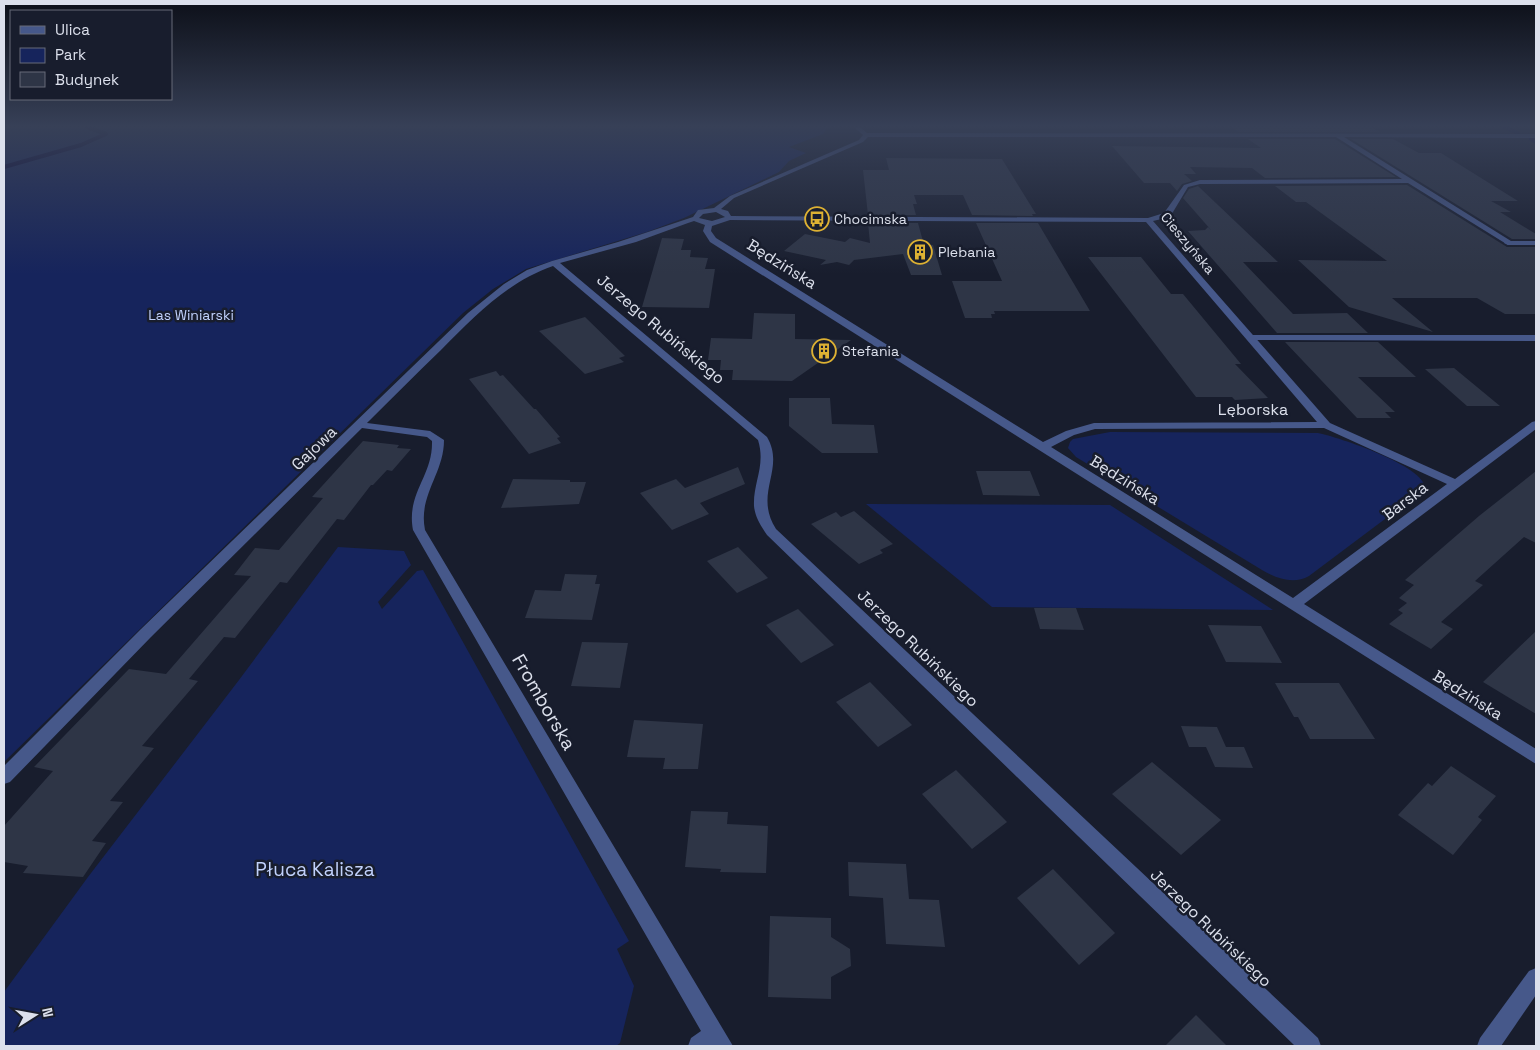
<svg xmlns="http://www.w3.org/2000/svg" width="1540" height="1050" viewBox="0 0 1540 1050" font-family="'Space Grotesk',sans-serif">
	<style>
		.green { fill: #16245c }
		.lines { fill: none; stroke-linecap: round; stroke-linejoin: round }
		.stream { stroke: #030238; stroke-width: 4 }
		.building { fill: #2e3546 }
		.service { fill: #46588a; fill-rule: evenodd }
		.minor { fill: #46588a; fill-rule: evenodd }
		.labels { text-anchor: middle; dominant-baseline: central; stroke-width: 5; stroke-linejoin: round; paint-order: stroke }
		.far-poi-label { font-size: 14px; fill: #dce0ec; stroke: #181d2d; text-anchor: start }
		.far-street-label { font-size: 14px; fill: #dce0ec; stroke: #181d2d }
		.far-park-label { font-size: 14px; fill: #c1d1fc; stroke: #181d2d }
		.street-label { font-size: 16px; fill: #dce0ec; stroke: #181d2d }
		.near-street-label { font-size: 19px; fill: #dce0ec; stroke: #181d2d }
		.near-park-label { font-size: 19px; fill: #c1d1fc; stroke: #181d2d }
	</style>
	<rect width="100%" height="100%" fill="#181d2d"/>
	<g class="green">
		<path d="M4,127H828L823,134L789,147L806,153L789,161L779,172L684,218L647,232L526,269L493,289L463,313L4,762Z"/>
		<path d="M1110,432L1318,433C1338,437 1426,466 1425,489L1309,576C1293,585 1276,578 1262,570L1076,457L1068,448L1070,442L1073,439Z"/>
		<path d="M866,504L1110,505L1273,610L992,607Z"/>
		<path d="M338,547L404,551L411,565L378,602L382,609L417,571L423,570L629,941L617,949L634,986L620,1043L616,1046H4V992L88,877L239,680Z"/>
	</g>
	<g class="lines">
		<g class="stream">
			<path d="M1504,127L1518,133"/>
			<path d="M1531,139L1536,142"/>
			<path d="M4,167L81,145L106,134L87,127"/>
		</g>
	</g>
	<g class="building">
		<path d="M1232,127H1371L1380,132H1238Z"/>
		<path d="M1248,139H1335L1396,177L1265,178L1252,168L1190,167L1196,174H1184L1192,181L1182,184L1177,191L1170,183H1144L1112,146L1261,148Z"/>
		<path d="M1351,139H1393L1419,153H1441L1518,201H1491L1511,212H1500L1536,234V239H1512Z"/>
		<path d="M886,158L1002,159L1036,214H1032L1033,216L972,215L963,195H914L917,204H913L916,215H868L863,170H889Z"/>
		<path d="M1407,185L1507,247H1536V314H1505L1477,298H1392L1433,332L1349,307L1298,260L1387,261L1306,202H1296L1275,186Z"/>
		<path d="M1198,186L1278,262H1243L1293,314L1347,313L1368,333H1277L1188,231L1205,230L1208,227L1211,230L1183,198L1189,189Z"/>
		<path d="M868,223H918L924,245H933L942,275H911L903,254L854,260L849,265L837,262L820,265L826,260L784,251L805,234L845,242L850,238L870,243Z"/>
		<path d="M976,223H1038L1090,311H994L995,314H991L992,318H965L952,281H1002Z"/>
		<path d="M662,238L684,239L681,250H691L690,257L708,258L705,269H715L709,308L642,307Z"/>
		<path d="M1088,257H1141L1171,294H1183L1241,364H1235L1268,398L1235,400L1232,397H1196Z"/>
		<path d="M754,313L795,314V339L851,340L792,381L732,380L733,370H720L721,360H708L711,338L752,339Z"/>
		<path d="M585,317L625,356L619,358L624,362L585,374L539,331Z"/>
		<path d="M1285,342H1378L1416,377H1358L1395,412H1385L1391,418H1357Z"/>
		<path d="M1454,368L1500,406H1467L1425,369Z"/>
		<path d="M496,371L500,376L503,375L534,409H536L560,437L557,438L561,443L529,454L469,379Z"/>
		<path d="M789,398H830L832,424L874,425L878,453H822L789,426Z"/>
		<path d="M363,441L399,445L397,448L411,449L392,471L387,470L373,485H371L344,520L337,519L287,583L280,582L235,638L224,637L189,679L198,681L142,746L154,748L110,801L123,802L92,841L106,843L83,877L23,873L28,866L4,862V826L53,771L34,767L129,669L166,674L251,576L234,575L255,548L279,550L323,498L312,497Z"/>
		<path d="M738,467L745,484L700,503L709,514L672,530L640,493L676,479L685,488Z"/>
		<path d="M976,471H1030L1040,496L983,495Z"/>
		<path d="M1536,471V543L1524,537L1475,581L1483,585L1441,622L1453,629L1431,649L1389,624L1403,613L1398,610L1407,603L1399,598L1414,585L1405,580L1479,516Z"/>
		<path d="M513,479L570,480V482H586L579,504L501,508Z"/>
		<path d="M854,511L893,544L880,550L883,553L859,564L811,524L836,512L841,517Z"/>
		<path d="M738,547L768,578L737,593L707,561Z"/>
		<path d="M565,574L597,575L595,584H600L592,620L525,618L535,590L561,591Z"/>
		<path d="M1034,608H1076L1084,630L1040,629Z"/>
		<path d="M798,609L834,645L801,663L766,625Z"/>
		<path d="M1208,625L1261,626L1282,663L1226,662Z"/>
		<path d="M1536,631V714L1483,682Z"/>
		<path d="M582,642L628,643L620,688L571,686Z"/>
		<path d="M870,682L912,725L878,747L836,702Z"/>
		<path d="M1275,683H1339L1375,739H1310L1298,717H1294Z"/>
		<path d="M634,720L703,724L698,769H663L665,758L627,757Z"/>
		<path d="M1181,726L1217,727L1226,747H1244L1253,768L1215,767L1206,747H1189Z"/>
		<path d="M1152,762L1221,820L1181,855L1112,794Z"/>
		<path d="M1451,766L1496,796L1478,817L1482,820L1453,855L1398,815L1428,783L1432,786Z"/>
		<path d="M956,770L1007,822L972,849L922,794Z"/>
		<path d="M691,811L728,812L727,824L768,826L766,873L720,872L721,869L685,867Z"/>
		<path d="M848,862L906,864L909,899L939,900L945,947L886,944L883,898L849,896Z"/>
		<path d="M1053,869L1115,933L1079,965L1017,898Z"/>
		<path d="M770,916L831,918V937L850,949L851,966L831,977V999L768,997Z"/>
		<path d="M1196,1015L1227,1046H1165Z"/>
	</g>
	<g class="lines">
		<g class="service">
			<path d="M1505,241H1536V245H1508L1504,243Z"/>
			<path d="M1251,335H1536V341L1248,340L1246,338Z"/>
		</g>
		<g class="minor">
			<path d="M854,127H860L867,133L1536,134V138L1344,137L1511,241L1512,243L1508,245L1408,183L1200,184L1188,187L1170,217L1153,221L1330,423L1455,479L1532,422L1536,421V429L1304,604L1536,749V764L710,242L703,231L705,225L694,221L688,223L636,242L560,263L767,437C786,469 753,493 776,529L1318,1038L1321,1046H1295L767,535C761,526 755,517 754,506C753,482 766,466 758,440L553,266C507,282 475,316 441,350C416,374 392,398 367,423L430,431L444,440C444,474 418,495 425,530L733,1046H688L691,1038L701,1031L413,530C406,493 433,476 432,441L427,437L362,428L151,637L10,782L4,784V766L141,629L468,313L504,284L527,270L552,261L618,242L693,217L698,210L714,208L730,196L859,140L863,135ZM868,137H1336L1402,179L1200,180L1184,185L1164,213L1148,218L731,216L728,211L721,209L734,198L863,142ZM716,212L725,217L712,221L699,218L703,214ZM730,220L1146,222L1317,422L1094,423L1066,431L1043,442L716,238L711,231L712,226ZM1324,428L1447,484L1293,598L1051,447L1074,435L1095,429Z"/>
			<path d="M1536,968V995L1501,1046H1477L1480,1038L1529,971Z"/>
		</g>
	</g>
	<linearGradient id="sky" x2="0" y2="1"><stop stop-color="#0d1019"/><stop offset="0.46" stop-color="#374057"/><stop offset="1" stop-color="#374057" stop-opacity="0"/></linearGradient>
	<rect width="1540" height="274" fill="url(#sky)"/>
	<defs>
		<g id="bus-ring" transform="scale(1.25)"><circle r="9.5" fill="#181d2d" stroke="#ddb133" stroke-width="1.5"/><path d="M-5-6H5V4H4V6H2V4H-2V6H-4V4H-5ZM-3.5-4V0h7V-4ZM-3.5 1.2v1.5H-2V1.2ZM2 1.2v1.5H3.5V1.2Z" fill="#ddb133"/></g>
		<g id="building-ring" transform="scale(1.25)"><circle r="9.5" fill="#181d2d" stroke="#ddb133" stroke-width="1.5"/><path d="M-4-6H4V6H1V3H-1V6H-4ZM-2.5-4.3h1.7v1.8h-1.7ZM.8-4.3h1.7v1.8H.8ZM-2.5-1h1.7V.8h-1.7ZM.8-1h1.7V.8H.8Z" fill="#ddb133"/></g>
	</defs>
	<g fill-rule="evenodd">
		<use href="#bus-ring" x="817" y="219"/>
		<use href="#building-ring" x="920" y="252"/>
		<use href="#building-ring" x="824" y="351"/>
	</g>
	<g class="labels">
		<g class="far-poi-label">
			<text x="834" y="219">Chocimska</text>
			<text x="938" y="252">Plebania</text>
			<text x="842" y="351">Stefania</text>
		</g>
		<g class="far-street-label">
			<text transform="translate(1188 243) rotate(50)">Cieszyńska</text>
		</g>
		<g class="far-park-label">
			<text x="191" y="315">Las Winiarski</text>
		</g>
		<g class="street-label">
			<text transform="translate(782 264) rotate(32)">Będzińska</text>
			<text transform="translate(661 329) rotate(40)">Jerzego Rubińskiego</text>
			<text x="1253" y="409">Lęborska</text>
			<text transform="translate(314 448) rotate(-44)">Gajowa</text>
			<text transform="translate(1125 480) rotate(32)">Będzińska</text>
			<text transform="translate(1405 501) rotate(-37)">Barska</text>
			<text transform="translate(918 648) rotate(44)">Jerzego Rubińskiego</text>
			<text transform="translate(1468 695) rotate(32)">Będzińska</text>
			<text transform="translate(1211 928) rotate(44)">Jerzego Rubińskiego</text>
		</g>
		<g class="near-street-label">
			<text transform="translate(544 702) rotate(60)">Fromborska</text>
		</g>
		<g class="near-park-label">
			<text x="315" y="869">Płuca Kalisza</text>
		</g>
	</g>
	<rect width="1540" height="1050" fill="none" stroke="#dce0ec" stroke-width="10"/>
	<rect x="10" y="10" width="162" height="90" fill="#181d2d" stroke="#666b79"/>
	<rect x="20" y="26" width="25" height="8" fill="#46588a" stroke="#666b79"/>
	<text x="55" y="35" font-size="15" fill="#dce0ec">Ulica</text>
	<rect x="20" y="48" width="25" height="15" fill="#16245c" stroke="#666b79"/>
	<text x="55" y="60" font-size="15" fill="#dce0ec">Park</text>
	<rect x="20" y="72" width="25" height="15" fill="#2e3546" stroke="#666b79"/>
	<text x="55" y="85" font-size="15" fill="#dce0ec">Budynek</text>
	<g transform="translate(35 1015) rotate(79)" stroke="#181d2d" stroke-width="4" paint-order="stroke">
	<path d="M0-4L9 19L0 12L-9 19Z" fill="#dce0ec"/>
	<text y="-8" font-size="14" font-weight="bold" text-anchor="middle" fill="#dce0ec">N</text>
	</g>
</svg>
